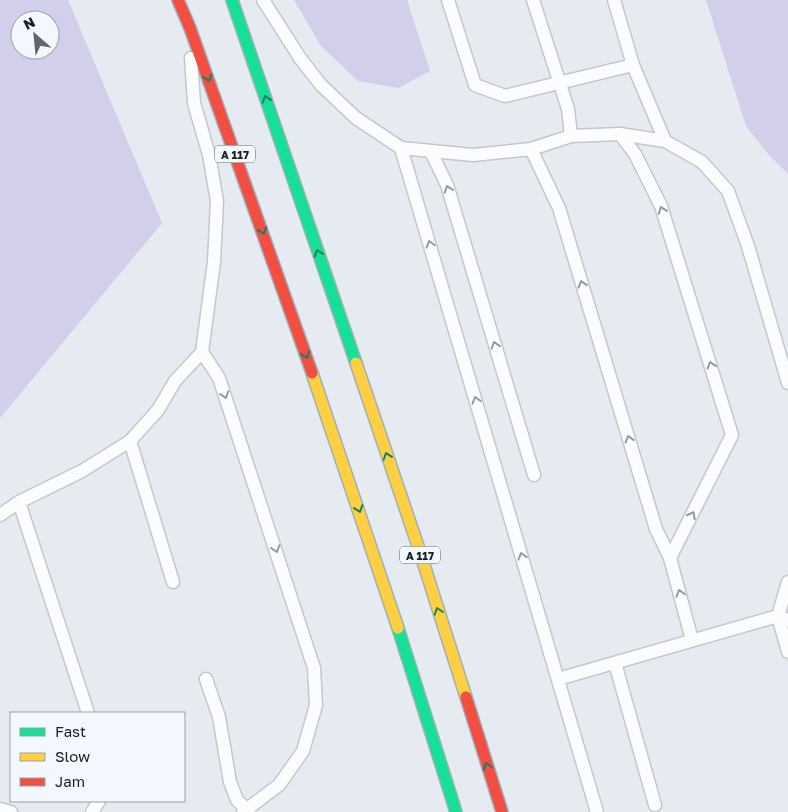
<svg xmlns="http://www.w3.org/2000/svg" width="788" height="812" viewBox="0 0 788 812" font-family="'Golos Text',sans-serif">
	<style>
		.green { fill: #d2cfea; fill-rule: evenodd }
		.lines { fill: none; stroke-linecap: round; stroke-linejoin: round }
		.lane-casing { stroke: #c3c8cc; stroke-width: 15 }
		.fast-casing { stroke: #9eb0b6; stroke-width: 14 }
		.slow-casing { stroke: #9eb0b6; stroke-width: 14 }
		.jam-casing { stroke: #9eb0b6; stroke-width: 14 }
		.lane { stroke: #fbfcfd; stroke-width: 12 }
		.fast { stroke: #16e098; stroke-width: 11 }
		.slow { stroke: #ffcf43; stroke-width: 11 }
		.jam { stroke: #f24e42; stroke-width: 11 }
		.oneway { stroke: #18805d }
		.oneway2 { stroke: #96999a }
		.labels { text-anchor: middle; dominant-baseline: central; stroke-width: 4; stroke-linejoin: round; paint-order: stroke }
		.shield { fill: #f2f8fe; stroke: #5c6064; stroke-width: 1 }
		.shield-label { font-size: 11px; font-weight: bold; fill: #1b1f22 }
	</style>
	<rect width="100%" height="100%" fill="#e5ebf0"/>
	<g class="green">
		<path d="M0,0H68L162,223L0,418ZM20,20H50V50H20Z"/>
		<path d="M294,0H407L430,71L399,88L358,81L321,46Z"/>
		<path d="M706,0H788V174L769,155L746,126Z"/>
	</g>
	<g class="lines">
		<g class="lane-casing">
			<g id="lane">
				<path d="M263,0L300,58L321,85L356,118L401,148L473,155L531,149L571,136L620,134L665,141L702,162L728,191L748,246L788,383"/>
				<path d="M448,0L475,85L505,96L633,65"/>
				<path d="M533,0L568,109L571,136"/>
				<path d="M614,0L633,65L665,141"/>
				<path d="M620,134L635,154L661,206L732,435L670,558"/>
				<path d="M401,148L597,812"/>
				<path d="M531,149L559,208L656,529L670,558L692,640"/>
				<path d="M431,152L447,185L534,475"/>
				<path d="M202,352L219,378L314,668L316,705L303,751L279,785L243,812"/>
				<path d="M130,441L173,582"/>
				<path d="M19,502L88,713"/>
				<path d="M0,515L19,502L82,471L130,441L158,410L175,381L202,352L214,262L217,201L209,155L194,103L191,58"/>
				<path d="M788,582L778,616L788,652"/>
				<path d="M615,663L655,805"/>
				<path d="M206,679L219,717L230,782L237,800L249,812"/>
				<path d="M558,679L778,616L788,620"/>
				<path d="M0,809L11,812"/>
				<path d="M92,812L99,801"/>
			</g>
		</g>
		<g class="fast-casing">
			<g id="fast">
				<path d="M232,0L356,363"/>
				<path d="M398,628L456,812"/>
			</g>
		</g>
		<g class="slow-casing">
			<g id="slow">
				<path d="M356,363L418,546L466,697"/>
				<path d="M312,373L398,628"/>
			</g>
		</g>
		<g class="jam-casing">
			<g id="jam">
				<path d="M178,0L190,28L312,373"/>
				<path d="M466,697L502,812"/>
			</g>
		</g>
		<use href="#lane" class="lane"/>
		<use href="#fast" class="fast"/>
		<use href="#slow" class="slow"/>
		<use href="#jam" class="jam"/>
	</g>
	<defs><path id="oneway-chevron" d="M-2-3.5L2.5 0L-2 3.5" fill="none" stroke-width="1.6" stroke-linecap="round" stroke-linejoin="round" transform="scale(1.25)"/></defs>
	<g class="oneway">
		<use href="#oneway-chevron" transform="translate(208 78) rotate(70)"/>
		<use href="#oneway-chevron" transform="translate(266 99) rotate(-109)"/>
		<use href="#oneway-chevron" transform="translate(263 231) rotate(70)"/>
		<use href="#oneway-chevron" transform="translate(318 253) rotate(-109)"/>
		<use href="#oneway-chevron" transform="translate(306 355) rotate(71)"/>
		<use href="#oneway-chevron" transform="translate(387 456) rotate(-109)"/>
		<use href="#oneway-chevron" transform="translate(359 509) rotate(71)"/>
		<use href="#oneway-chevron" transform="translate(438 611) rotate(-108)"/>
		<use href="#oneway-chevron" transform="translate(487 766) rotate(-108)"/>
	</g>
	<g class="oneway2">
		<use href="#oneway-chevron" transform="translate(448 189) rotate(-109)"/>
		<use href="#oneway-chevron" transform="translate(662 210) rotate(-110)"/>
		<use href="#oneway-chevron" transform="translate(430 244) rotate(-106)"/>
		<use href="#oneway-chevron" transform="translate(582 284) rotate(-107)"/>
		<use href="#oneway-chevron" transform="translate(495 345) rotate(-107)"/>
		<use href="#oneway-chevron" transform="translate(711 365) rotate(-107)"/>
		<use href="#oneway-chevron" transform="translate(225 395) rotate(71)"/>
		<use href="#oneway-chevron" transform="translate(476 400) rotate(-106)"/>
		<use href="#oneway-chevron" transform="translate(629 439) rotate(-107)"/>
		<use href="#oneway-chevron" transform="translate(692 515) rotate(-63)"/>
		<use href="#oneway-chevron" transform="translate(276 549) rotate(72)"/>
		<use href="#oneway-chevron" transform="translate(522 556) rotate(-106)"/>
		<use href="#oneway-chevron" transform="translate(680 593) rotate(-105)"/>
	</g>
	<g class="labels">
		<g class="shield">
			<rect x="215" y="145.5" width="40" height="17" rx="4"/>
			<rect x="400" y="546.5" width="40" height="17" rx="4"/>
		</g>
		<g class="shield-label">
			<text x="235" y="154">A 117</text>
			<text x="420" y="555">A 117</text>
		</g>
	</g>
	<rect x="10" y="712" width="175" height="90" fill="#f2f8fe" stroke="#9ca1a6"/>
	<rect x="20" y="728" width="25" height="8" fill="#16e098" stroke="#9ca1a6"/>
	<text x="55" y="737" font-size="15" fill="#1b1f22">Fast</text>
	<rect x="20" y="753" width="25" height="8" fill="#ffcf43" stroke="#9ca1a6"/>
	<text x="55" y="762" font-size="15" fill="#1b1f22">Slow</text>
	<rect x="20" y="778" width="25" height="8" fill="#f24e42" stroke="#9ca1a6"/>
	<text x="55" y="787" font-size="15" fill="#1b1f22">Jam</text>
	<g transform="translate(35 35) rotate(333)"><circle r="24" fill="#f2f8fe" stroke="#9ca1a6"/>
	<path d="M0-4L9 19L0 12L-9 19Z" fill="#62666a"/>
	<text y="-8" font-size="14" font-weight="bold" text-anchor="middle" fill="#1b1f22">N</text>
	</g>
</svg>
